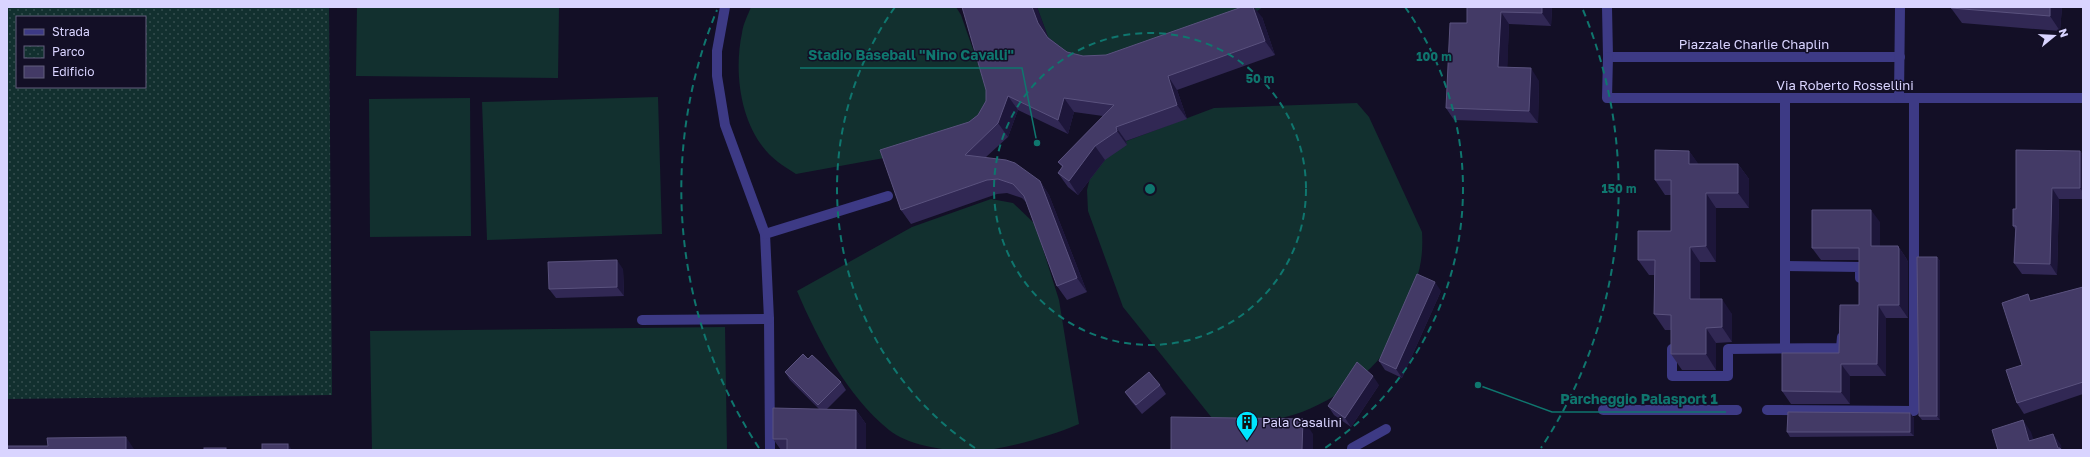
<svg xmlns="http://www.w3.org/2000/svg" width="2090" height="457" viewBox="0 0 2090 457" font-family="'Golos Text',sans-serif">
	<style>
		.green { fill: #12302f }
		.park { fill: url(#park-dots); fill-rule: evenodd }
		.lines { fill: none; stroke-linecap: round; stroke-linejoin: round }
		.lane { stroke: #3d3a85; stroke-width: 10 }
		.street { stroke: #3d3a85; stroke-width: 10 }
		.wall { fill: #312854 }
		.shaded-wall { fill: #1d163a }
		.building { fill: #433a66; stroke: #5a527e }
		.ring { fill: none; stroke: #0f766e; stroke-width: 2; stroke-dasharray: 7 5 }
		.labels { text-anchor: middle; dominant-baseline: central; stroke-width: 3; stroke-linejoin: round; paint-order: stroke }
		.street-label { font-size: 13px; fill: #d9d4ff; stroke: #130f26 }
		.poi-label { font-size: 13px; fill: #d9d4ff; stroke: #130f26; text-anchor: start }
		.centre { fill: #0f766e; stroke: #130f26; stroke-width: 2 }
		.ring-label { font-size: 12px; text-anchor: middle; font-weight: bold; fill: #0f766e; stroke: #130f26; stroke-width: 3; stroke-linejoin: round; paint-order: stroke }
		.leader { fill: none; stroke: #0f766e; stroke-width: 1.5 }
		.callout-dot { fill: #0f766e; stroke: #130f26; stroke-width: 1.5 }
		.callout-label { font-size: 14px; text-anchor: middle; font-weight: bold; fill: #0f766e; stroke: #130f26; stroke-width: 3; stroke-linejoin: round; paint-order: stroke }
	</style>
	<defs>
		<pattern id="park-dots" width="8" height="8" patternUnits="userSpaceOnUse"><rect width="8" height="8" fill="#12302f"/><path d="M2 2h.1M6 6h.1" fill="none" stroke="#344d4e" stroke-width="1.8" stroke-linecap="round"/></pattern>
	</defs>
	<rect width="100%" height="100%" fill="#130f26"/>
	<g class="green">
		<path d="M357,7H559L558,78L356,76Z"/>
		<path d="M751,7H956L961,15L991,101L984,124L906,154L796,174C790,170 783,166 778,162C741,134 733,75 742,33C743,24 748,15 751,7Z"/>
		<path d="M1037,7H1263L1233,27L1121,68L1058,52L1048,37Z"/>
		<path d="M658,97L662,234L487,240L482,102Z"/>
		<path d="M470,98L471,236L370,237L369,99Z"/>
		<path d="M1357,103L1369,117L1422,232C1424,266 1416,283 1403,313C1397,325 1393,338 1386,349C1365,383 1307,418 1267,420C1249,421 1230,419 1212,418L1123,307L1088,211L1087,190L1092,170L1124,142L1214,108Z"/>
		<path d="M991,199L1013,203L1035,224L1059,300L1079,424C1053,435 1022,444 994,449C965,454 912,449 889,430C847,396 818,340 797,291L912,227Z"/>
		<path d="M725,327L727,450H372L370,331Z"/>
	</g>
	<path class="park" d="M7,7H329L332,395L7,399ZM17,17H145V87H17Z"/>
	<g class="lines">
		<g class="lane">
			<path d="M725,7L717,51V76L725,125L765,234L769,319L770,450"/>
			<path d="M765,234L888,196"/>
			<path d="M1785,266L1860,267V278"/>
			<path d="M642,320L769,319"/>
			<path d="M1672,349V376H1728V349L1841,348L1842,337"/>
			<path d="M1785,349V98"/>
			<path d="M1603,410H1737"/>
			<path d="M1767,410L1914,411V98"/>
		</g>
		<g class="street">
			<path d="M1607,7L1608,57H1900"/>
			<path d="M1608,57L1607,98H2083"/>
			<path d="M1899,98L1900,7"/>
			<path d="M1352,450V448L1386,429"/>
		</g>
	</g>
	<g class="wall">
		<path d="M1467,7H1552L1551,26L1509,24L1507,68L1539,81L1538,123L1454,120L1446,108L1467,23Z"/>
		<path d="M2062,7L2060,31L1962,23L1951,8Z"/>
		<path d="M1262,17L1275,55L1177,90L1187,119L1126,141L1127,145L1105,160L1078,195L1068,187L1058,173L1062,167L1058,162L1103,116L1074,112L1068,134L1018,110L1008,137L986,157L1040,181L1049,195L1087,292L1067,300L1057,286L1026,202L1022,198L1007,193L997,194L911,224L901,210L969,122L978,115L986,101V90L1048,37L1067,52L1083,56L1106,55Z"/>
		<path d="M1689,151L1698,164H1738L1749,179V208H1716V262H1700V299L1732,314V342L1716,343V370H1682L1671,354V330H1665L1654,314V275H1649L1638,260L1671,231V195H1665L1655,180Z"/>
		<path d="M2080,151L2083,155V199H2059L2057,275L2022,274L2014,263L2015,229L2013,226Z"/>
		<path d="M1880,222V246H1898L1906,258L1908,262V318H1886V376H1850V404H1791L1782,391L1839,353L1859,305V260H1821L1812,248Z"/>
		<path d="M1937,257L1940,261V420H1922L1919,416Z"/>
		<path d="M623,269L624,296L556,298L549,289Z"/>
		<path d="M2083,287V394L2024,414L2017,403L2032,300Z"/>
		<path d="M1441,291L1402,378L1385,370L1379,361Z"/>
		<path d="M808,359L841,382L846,390L827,409L856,410L866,424V450H781L773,439L819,409L790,380L785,372Z"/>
		<path d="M1160,385L1166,394L1142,414L1131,401L1125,392Z"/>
		<path d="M1379,385L1351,427L1334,415L1328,406Z"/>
		<path d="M1910,413L1914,418V436L1790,437L1787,432Z"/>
	</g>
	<g class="shaded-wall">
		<path d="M1032,7H1037L1048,37L1038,23Z"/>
		<path d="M1253,7H1254L1262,17L1275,55L1265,41Z"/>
		<path d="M1542,7H1552L1551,26L1542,13Z"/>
		<path d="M2050,7H2062L2060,31L2050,16Z"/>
		<path d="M1501,12L1509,24L1507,80L1498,67Z"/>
		<path d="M1531,68L1539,81L1538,123L1529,111Z"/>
		<path d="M1168,76L1177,90L1187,119L1177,105Z"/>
		<path d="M1008,96L1018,110L1008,137L998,123Z"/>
		<path d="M1064,98L1074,112L1068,134L1058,120Z"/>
		<path d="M1116,127L1126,141L1127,145L1117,131Z"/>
		<path d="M1095,146L1105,160L1078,195L1069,181Z"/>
		<path d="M1689,151L1700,166L1689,164Z"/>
		<path d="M2080,151L2083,155V192L2080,188Z"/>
		<path d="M1738,164L1749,179V208L1738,193Z"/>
		<path d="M1040,181L1049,195L1087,292L1077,278Z"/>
		<path d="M2052,188L2059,199L2057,275L2050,264Z"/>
		<path d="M1706,193L1716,208V262L1706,246Z"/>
		<path d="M1871,210L1880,222V258L1871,246Z"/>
		<path d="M1898,246L1906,258L1908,262V318L1899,305Z"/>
		<path d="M1690,247L1700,262V314L1690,299Z"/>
		<path d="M1937,257L1940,261V420L1937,416Z"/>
		<path d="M617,260L623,269L624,296L617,287Z"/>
		<path d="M1435,282L1441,291L1402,378L1396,369Z"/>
		<path d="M1722,299L1732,314V342L1722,327Z"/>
		<path d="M1878,305L1886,318V376L1877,364Z"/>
		<path d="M1706,328L1716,343V370L1706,354Z"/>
		<path d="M1841,364L1850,376V404L1841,392Z"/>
		<path d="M1373,376L1379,385L1351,427L1345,418Z"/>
		<path d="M856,410L866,424V450H856Z"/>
		<path d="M1910,413L1914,418V436L1910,432Z"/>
		<path d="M1303,419L1313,434V450H1302Z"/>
		<path d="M2023,420L2031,432L2037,450L2029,441Z"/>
		<path d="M2053,434L2061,445L2062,450H2059L2058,448Z"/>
		<path d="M126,437L134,449V450H126Z"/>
		<path d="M288,444L292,450H288Z"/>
	</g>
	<g class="building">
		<path d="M962,7H1032L1038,23L1048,38L1067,52L1083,56L1106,55L1242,7H1253L1265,41L1168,76L1177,105L1116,127L1117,131L1095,146L1069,181L1058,173L1063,166L1058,162L1114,105L1064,98L1058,120L1008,96L998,123L965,155L1006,160L1015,163L1040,181L1077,278L1057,286L1024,196L1013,184L998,179L987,180L901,210L880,150L969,122L978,115L986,101V90Z"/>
		<path d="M1467,7H1542V13L1501,12L1498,67L1531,68L1529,111L1446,108L1450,23H1467Z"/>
		<path d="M1951,7H2050V16L1951,8Z"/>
		<path d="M1655,150L1689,151V164H1738V193H1706V246L1690,247V299H1722V327L1706,328V354H1671V315L1654,314L1655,260H1638V231H1671V180H1655Z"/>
		<path d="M2016,150L2080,151V188H2052L2050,264L2014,263L2016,226H2013V209H2016Z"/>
		<path d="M1812,210H1871V246H1898L1899,249V305H1878L1877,364H1841V392L1782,391V353H1839L1840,305H1859V248H1812Z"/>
		<path d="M1917,257H1937V416H1919Z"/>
		<path d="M617,260V287L549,289L548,262Z"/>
		<path d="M1417,274L1435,282L1396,369L1379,361Z"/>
		<path d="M2083,287V382L2017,403L2006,370L2022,365L2002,303L2028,294L2030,301Z"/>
		<path d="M803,354L808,359L812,355L841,382L818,405L785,372Z"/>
		<path d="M1357,362L1373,376L1345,418L1328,406Z"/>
		<path d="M1149,372L1160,385L1136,405L1125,392Z"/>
		<path d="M773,408L856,410V450H787V439H773Z"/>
		<path d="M1788,412L1910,413V432H1787Z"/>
		<path d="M1171,417L1303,419L1302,450H1171Z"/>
		<path d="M2023,420L2029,441L2053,434L2058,448H2060L2061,450H1998L1992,430Z"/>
		<path d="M126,437V450H7V446H48L47,438Z"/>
		<rect x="262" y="444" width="26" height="6"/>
		<rect x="204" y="448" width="22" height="2"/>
	</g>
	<g class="ring">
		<circle cx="1150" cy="189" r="156"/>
		<path d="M975 448A313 313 0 0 1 895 7M1405 7A313 313 0 0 1 1325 448"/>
		<path d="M759 448A469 469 0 0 1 717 10M1583 10A469 469 0 0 1 1541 448"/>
	</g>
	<defs>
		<g id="building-pin" transform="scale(1.15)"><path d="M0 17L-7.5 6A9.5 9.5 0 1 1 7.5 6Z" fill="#00e5ff" stroke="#130f26"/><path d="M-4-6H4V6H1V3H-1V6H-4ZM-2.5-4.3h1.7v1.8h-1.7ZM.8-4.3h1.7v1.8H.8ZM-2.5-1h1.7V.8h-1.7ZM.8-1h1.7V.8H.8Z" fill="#111"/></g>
	</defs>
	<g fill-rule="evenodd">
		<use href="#building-pin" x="1247" y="422"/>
	</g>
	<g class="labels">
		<g class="street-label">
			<text x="1754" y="44">Piazzale Charlie Chaplin</text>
			<text x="1845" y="85">Via Roberto Rossellini</text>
		</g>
		<g class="poi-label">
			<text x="1262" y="422">Pala Casalini</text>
		</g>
	</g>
	<circle cx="1150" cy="189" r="6" class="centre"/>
	<g class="ring-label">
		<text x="1434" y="61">100 m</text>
		<text x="1260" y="83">50 m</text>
		<text x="1619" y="193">150 m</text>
	</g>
	<path class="leader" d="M1037 143L1022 68H800M1478 385L1552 412H1726"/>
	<g class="callout-dot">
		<circle cx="1037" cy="143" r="4"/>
		<circle cx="1478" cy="385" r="4"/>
	</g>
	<g class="callout-label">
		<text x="911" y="60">Stadio Baseball "Nino Cavalli"</text>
		<text x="1639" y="404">Parcheggio Palasport 1</text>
	</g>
	<rect width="2090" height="457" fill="none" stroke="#d9d4ff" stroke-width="16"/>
	<rect x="16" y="16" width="130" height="72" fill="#130f26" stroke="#625e7d"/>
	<rect x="24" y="29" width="20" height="6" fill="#3d3a85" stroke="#625e7d"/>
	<text x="52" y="36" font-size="12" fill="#d9d4ff">Strada</text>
	<rect x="24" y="46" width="20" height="12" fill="url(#park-dots)" stroke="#625e7d"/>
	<text x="52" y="56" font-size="12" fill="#d9d4ff">Parco</text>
	<rect x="24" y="66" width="20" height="12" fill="#433a66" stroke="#625e7d"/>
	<text x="52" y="76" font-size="12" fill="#d9d4ff">Edificio</text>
	<g transform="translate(2054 36) rotate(72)" stroke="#130f26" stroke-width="3" paint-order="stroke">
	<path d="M0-3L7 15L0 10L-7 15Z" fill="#d9d4ff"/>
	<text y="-6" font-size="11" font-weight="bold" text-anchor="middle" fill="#d9d4ff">N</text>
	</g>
</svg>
